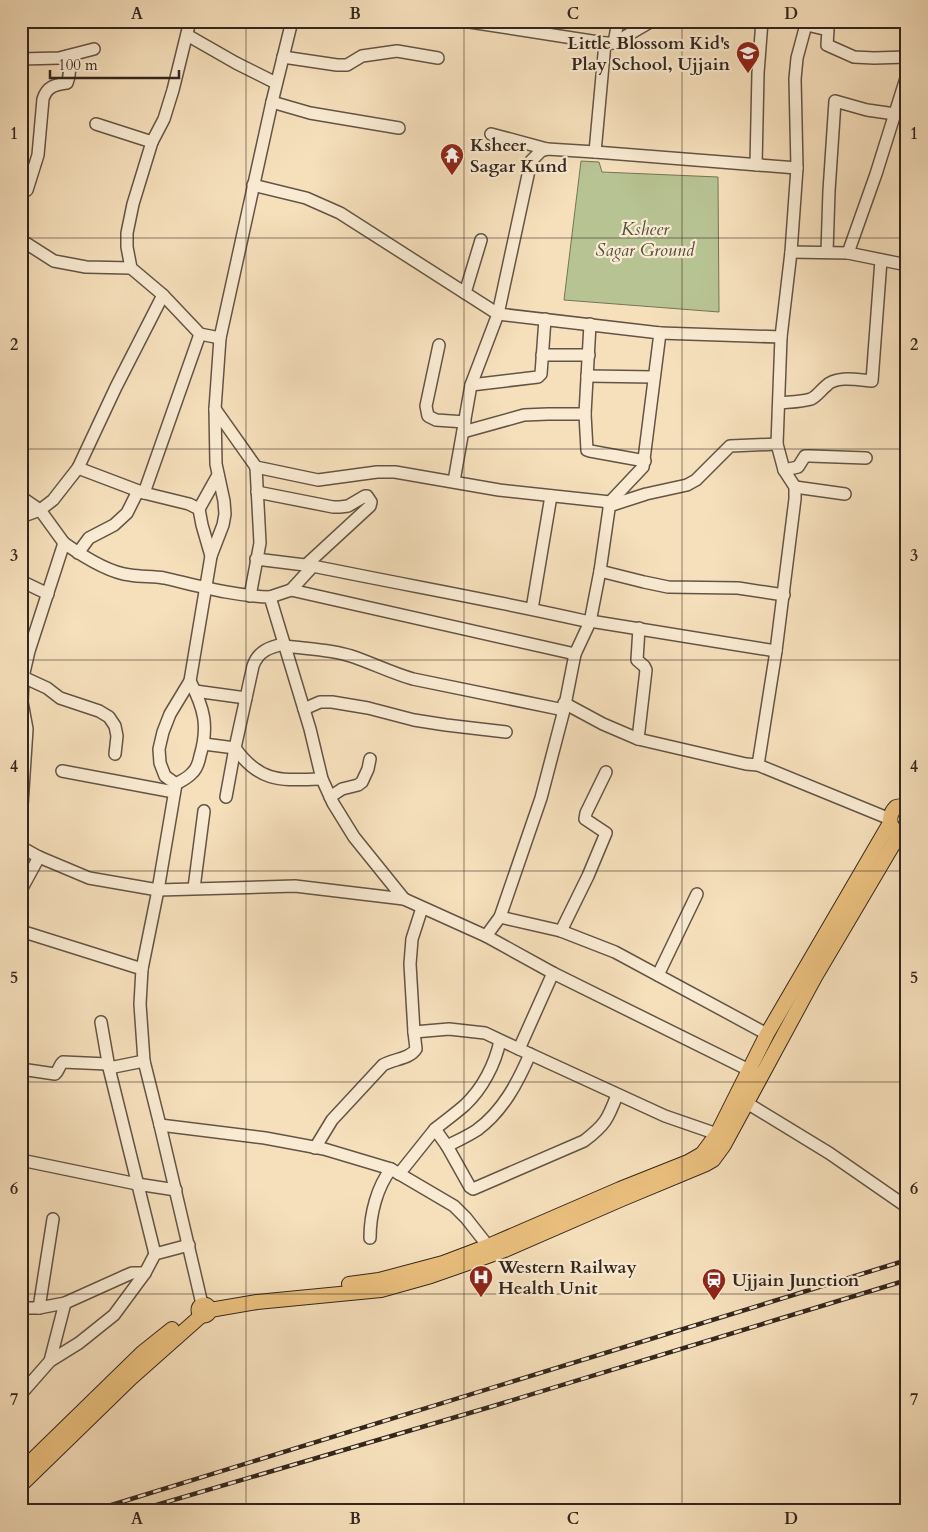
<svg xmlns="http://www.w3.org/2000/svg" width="928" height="1532" viewBox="0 0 928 1532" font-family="Cardo,serif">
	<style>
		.green { fill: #b8c393; stroke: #767458 }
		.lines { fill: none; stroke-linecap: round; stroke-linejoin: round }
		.minor-casing { stroke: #645445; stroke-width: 14 }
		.major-casing { stroke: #34261d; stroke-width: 16 }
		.minor { stroke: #f9ebd3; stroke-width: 11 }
		.major { stroke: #ebc07e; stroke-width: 14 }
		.rail-casing { stroke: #34261d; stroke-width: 4.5 }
		.rail { stroke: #f9ebd3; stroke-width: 2.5; stroke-dasharray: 8; stroke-linecap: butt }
		.grid { fill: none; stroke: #34261d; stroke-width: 1; stroke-opacity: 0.55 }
		.labels { text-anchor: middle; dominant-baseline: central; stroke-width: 4.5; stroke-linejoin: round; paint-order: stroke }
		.poi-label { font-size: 18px; font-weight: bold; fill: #34261d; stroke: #f9ebd3; text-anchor: start }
		.park-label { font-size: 18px; font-style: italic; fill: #554d3a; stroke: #f9ebd3 }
		.neatline { fill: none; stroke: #34261d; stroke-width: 2 }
		.grid-label { font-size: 16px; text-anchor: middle; font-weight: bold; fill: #34261d }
	</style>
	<rect width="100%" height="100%" fill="#f6e0bc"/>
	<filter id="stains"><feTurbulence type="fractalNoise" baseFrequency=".004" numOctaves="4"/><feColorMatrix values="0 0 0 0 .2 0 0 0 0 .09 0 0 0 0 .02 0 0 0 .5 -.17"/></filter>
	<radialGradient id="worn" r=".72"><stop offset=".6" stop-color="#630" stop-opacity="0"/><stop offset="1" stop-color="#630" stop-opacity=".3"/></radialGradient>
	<path class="green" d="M581,161L599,162L602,172L718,177L719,312L564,300Z"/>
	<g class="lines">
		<g class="minor-casing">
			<g id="minor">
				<path d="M463,21L605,43H614L652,21"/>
				<path d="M807,21L797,58L795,79L797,168L791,252L781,337L777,444L784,470L795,487V499L776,651L758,765L890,819"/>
				<path d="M807,25L828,30L827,45L854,57L874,58L907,57"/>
				<path d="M187,35L236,63L276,83"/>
				<path d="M614,43L618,21"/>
				<path d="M283,57L337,65H347L362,56L397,51L438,58"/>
				<path d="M21,59L59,58L94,49"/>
				<path d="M272,102L310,113L399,128"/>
				<path d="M96,124L152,142"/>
				<path d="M491,134L547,149"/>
				<path d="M595,152L605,43"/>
				<path d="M756,165L758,73L762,21"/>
				<path d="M253,185L306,198L340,213L498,314L471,385L454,481"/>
				<path d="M27,190L38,155L43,99C47,86 55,85 67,83C71,74 69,66 68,56"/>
				<path d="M21,240L54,261L86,267L131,268"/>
				<path d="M791,252L848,253L907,265"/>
				<path d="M827,252L829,191L835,101L867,110L895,114"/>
				<path d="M848,253L876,174L907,75"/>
				<path d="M465,293L481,240"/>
				<path d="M163,295L200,334L220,338"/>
				<path d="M590,324L585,414L587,450L590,451L645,461"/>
				<path d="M660,333L498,314L531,161L541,151L547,149L595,152L797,168"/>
				<path d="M439,345L426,406L428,416L436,420L465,422"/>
				<path d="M542,355H589"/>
				<path d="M587,376L654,377"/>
				<path d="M471,385L538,377L541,374L545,319"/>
				<path d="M779,403C788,402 801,402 811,399C817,396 821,390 826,386C836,375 859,380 872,381L881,260"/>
				<path d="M215,409L256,467L318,480L377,472H395L499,490L610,502"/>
				<path d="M463,432L524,415L548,414H585"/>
				<path d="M78,468L144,493L200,334"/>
				<path d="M784,470L798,467L805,456H810L866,458"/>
				<path d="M795,487L845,494"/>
				<path d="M257,492L333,507H340L348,506L365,496H367L371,502L370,506L306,565"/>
				<path d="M144,493L189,504L199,509"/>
				<path d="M21,497L40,510L64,543L29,651L23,677L22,702L27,729L21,820"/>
				<path d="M609,506L646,494L687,485L696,480L730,446L777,444"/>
				<path d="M21,517L40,510L53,500L78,468L116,387L163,295L131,268L127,247V233L133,204L152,142L164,119L173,90L190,21"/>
				<path d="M64,543C81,555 110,573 130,575C141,577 153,576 164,578C199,586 234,596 270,597L310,729L322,779L333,803L354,837L404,899"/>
				<path d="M78,553L89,538L114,525L127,513L138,491"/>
				<path d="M211,556L202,525L199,509L218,475"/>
				<path d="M256,559L313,566"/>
				<path d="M600,571L644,582L668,587L738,588L784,595"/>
				<path d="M21,581L48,594"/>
				<path d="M291,590L313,566C405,585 498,601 590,622"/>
				<path d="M250,596L260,543L256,467"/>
				<path d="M270,597L291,590L575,654"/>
				<path d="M532,609L551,496"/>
				<path d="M590,621L776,651"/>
				<path d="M285,646C307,649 330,649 351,656C372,663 392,673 413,679L564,710"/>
				<path d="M23,677L47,688L60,698L99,711L109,717L115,726L117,736L115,754"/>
				<path d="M195,691L246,698"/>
				<path d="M564,703L603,724L638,739L746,764L758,765"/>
				<path d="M304,709L320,702H332L368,708L414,720L446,725L506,732"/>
				<path d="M638,739L646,670L644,666L637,660L639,628"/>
				<path d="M204,744L235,748C261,784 282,780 322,779"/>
				<path d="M62,771L174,792"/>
				<path d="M176,784C181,781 188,778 192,773C197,769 199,761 200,756C209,726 204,708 190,681"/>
				<path d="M226,797L235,748L253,666C258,651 270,647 284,644"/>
				<path d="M330,797L342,789L358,785L362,782L368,769L370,759"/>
				<path d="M21,847L39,857L89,878L158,890L295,886L404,899L486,936L553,973L755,1073"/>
				<path d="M194,888L204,811"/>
				<path d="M21,890L39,857"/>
				<path d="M422,908L412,939L410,964L414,1032L449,1029L485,1033L519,1049"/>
				<path d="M500,917L561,931L615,952L767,1034"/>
				<path d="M21,931L142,969"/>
				<path d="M561,931L588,876L606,833L585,819L586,813L606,772"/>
				<path d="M486,936L500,917L541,798L564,710L575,654L590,622L600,571L610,502L643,467L660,333L781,337"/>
				<path d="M553,973L519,1049L665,1116L717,1134"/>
				<path d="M658,975L697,894"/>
				<path d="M101,1022L109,1068"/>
				<path d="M144,1061L109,1068L155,1254"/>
				<path d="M21,1069L55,1074C59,1071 59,1065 63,1062L107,1064"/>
				<path d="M747,1103L829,1153L907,1207"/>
				<path d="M160,1125L265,1138L324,1149L391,1169L454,1206L466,1218L492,1251"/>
				<path d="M435,1129C445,1121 456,1113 465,1105C483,1088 495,1064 500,1041"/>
				<path d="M447,1146C457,1141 468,1136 477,1130C503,1111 518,1082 530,1054"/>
				<path d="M315,1148L332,1120L383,1065C393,1059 410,1059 416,1049L414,1032"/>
				<path d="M21,1160L137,1184L176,1190"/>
				<path d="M399,1174L435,1129L447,1146L470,1187L473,1189L584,1141C605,1125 608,1119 617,1095"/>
				<path d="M370,1238C370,1214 377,1187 391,1169"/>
				<path d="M202,1304L160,1125L144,1061L140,1004L142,969L158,890L176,784L165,776L160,763L159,749L163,732L170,714L190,681L211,556L223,525L225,514L224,501L216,464L215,409L220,338L272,102L292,21"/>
				<path d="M21,1308H39L65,1303L125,1276L132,1273H145"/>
				<path d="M39,1308L53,1219"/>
				<path d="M50,1361L65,1303"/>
				<path d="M21,1394L50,1361L79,1343L114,1315L145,1273L155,1254L189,1245"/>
			</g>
		</g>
		<g class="major-casing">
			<g id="major">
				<path d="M894,829C888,822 889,814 896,807L907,805"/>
				<path d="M349,1284L379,1280L443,1263L488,1246L620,1189L688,1162L702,1154L717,1134L767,1034L890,823"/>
				<circle cx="204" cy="1310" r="5.5"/>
				<path d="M210,1310L257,1302L381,1290L431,1276L505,1250L622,1199L706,1164L713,1160L724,1145L815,977L900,833"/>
				<path d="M21,1471L142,1353L172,1329"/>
				<path d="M21,1485L131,1378L202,1315"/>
			</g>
		</g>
		<use href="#minor" class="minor"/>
		<use href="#major" class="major"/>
		<g class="rail-casing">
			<g id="rail">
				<path d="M92,1511L907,1260"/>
				<path d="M136,1511L490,1407L907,1280"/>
			</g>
		</g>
		<use href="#rail" class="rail"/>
	</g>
	<path class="grid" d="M246,21V1511M464,21V1511M682,21V1511M21,238H907M21,449H907M21,660H907M21,871H907M21,1082H907M21,1294H907"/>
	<defs>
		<g id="school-pin" transform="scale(1.25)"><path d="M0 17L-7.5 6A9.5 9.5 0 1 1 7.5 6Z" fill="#8f2418" stroke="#f9ebd3"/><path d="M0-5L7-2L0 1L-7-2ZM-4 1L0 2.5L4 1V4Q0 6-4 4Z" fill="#fff"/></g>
		<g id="temple-pin" transform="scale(1.25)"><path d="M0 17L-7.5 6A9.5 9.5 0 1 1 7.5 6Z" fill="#8f2418" stroke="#f9ebd3"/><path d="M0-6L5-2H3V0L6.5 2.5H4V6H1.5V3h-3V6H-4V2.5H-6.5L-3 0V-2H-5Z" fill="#fff"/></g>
		<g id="hospital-pin" transform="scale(1.25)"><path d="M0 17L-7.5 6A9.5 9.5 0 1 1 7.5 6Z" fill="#8f2418" stroke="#f9ebd3"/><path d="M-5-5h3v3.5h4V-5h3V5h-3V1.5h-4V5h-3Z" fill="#fff"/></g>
		<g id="station-pin" transform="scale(1.25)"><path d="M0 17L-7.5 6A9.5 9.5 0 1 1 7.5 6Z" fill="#8f2418" stroke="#f9ebd3"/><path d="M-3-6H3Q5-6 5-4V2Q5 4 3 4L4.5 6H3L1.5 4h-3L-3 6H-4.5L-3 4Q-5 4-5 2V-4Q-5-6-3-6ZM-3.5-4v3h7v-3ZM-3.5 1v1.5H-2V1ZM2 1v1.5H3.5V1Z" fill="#fff"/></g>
	</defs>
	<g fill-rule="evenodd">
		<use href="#school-pin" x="748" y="53"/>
		<use href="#temple-pin" x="452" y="155"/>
		<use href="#hospital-pin" x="481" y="1277"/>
		<use href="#station-pin" x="714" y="1280"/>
	</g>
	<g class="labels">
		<g class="poi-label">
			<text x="730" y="43" text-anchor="end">Little Blossom Kid's<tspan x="730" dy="21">Play School, Ujjain</tspan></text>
			<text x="470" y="145">Ksheer<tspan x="470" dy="21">Sagar Kund</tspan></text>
			<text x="498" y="1267">Western Railway<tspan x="498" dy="21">Health Unit</tspan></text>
			<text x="732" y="1280">Ujjain Junction</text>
		</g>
		<g class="park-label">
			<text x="645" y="229">Ksheer<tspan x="645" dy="21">Sagar Ground</tspan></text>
		</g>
	</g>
	<rect width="928" height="1532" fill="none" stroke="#f6e0bc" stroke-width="55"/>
	<path d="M50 70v8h129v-8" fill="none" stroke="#34261d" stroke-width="2.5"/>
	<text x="58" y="70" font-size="15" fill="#34261d" stroke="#f9ebd3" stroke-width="4" paint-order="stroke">100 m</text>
	<rect x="28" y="28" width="872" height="1476" class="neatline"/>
	<g class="grid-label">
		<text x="137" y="19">A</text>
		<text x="355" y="19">B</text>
		<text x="573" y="19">C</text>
		<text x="791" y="19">D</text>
		<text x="14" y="139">1</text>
		<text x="914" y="139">1</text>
		<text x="14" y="350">2</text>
		<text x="914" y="350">2</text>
		<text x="14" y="561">3</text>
		<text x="914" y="561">3</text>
		<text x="14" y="772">4</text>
		<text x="914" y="772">4</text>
		<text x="14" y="983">5</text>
		<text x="914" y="983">5</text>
		<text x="14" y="1194">6</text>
		<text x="914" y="1194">6</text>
		<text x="14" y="1405">7</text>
		<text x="914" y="1405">7</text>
		<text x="137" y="1524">A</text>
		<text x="355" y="1524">B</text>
		<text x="573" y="1524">C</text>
		<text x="791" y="1524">D</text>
	</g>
	<rect width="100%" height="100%" filter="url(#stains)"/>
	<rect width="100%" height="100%" fill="url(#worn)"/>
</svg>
